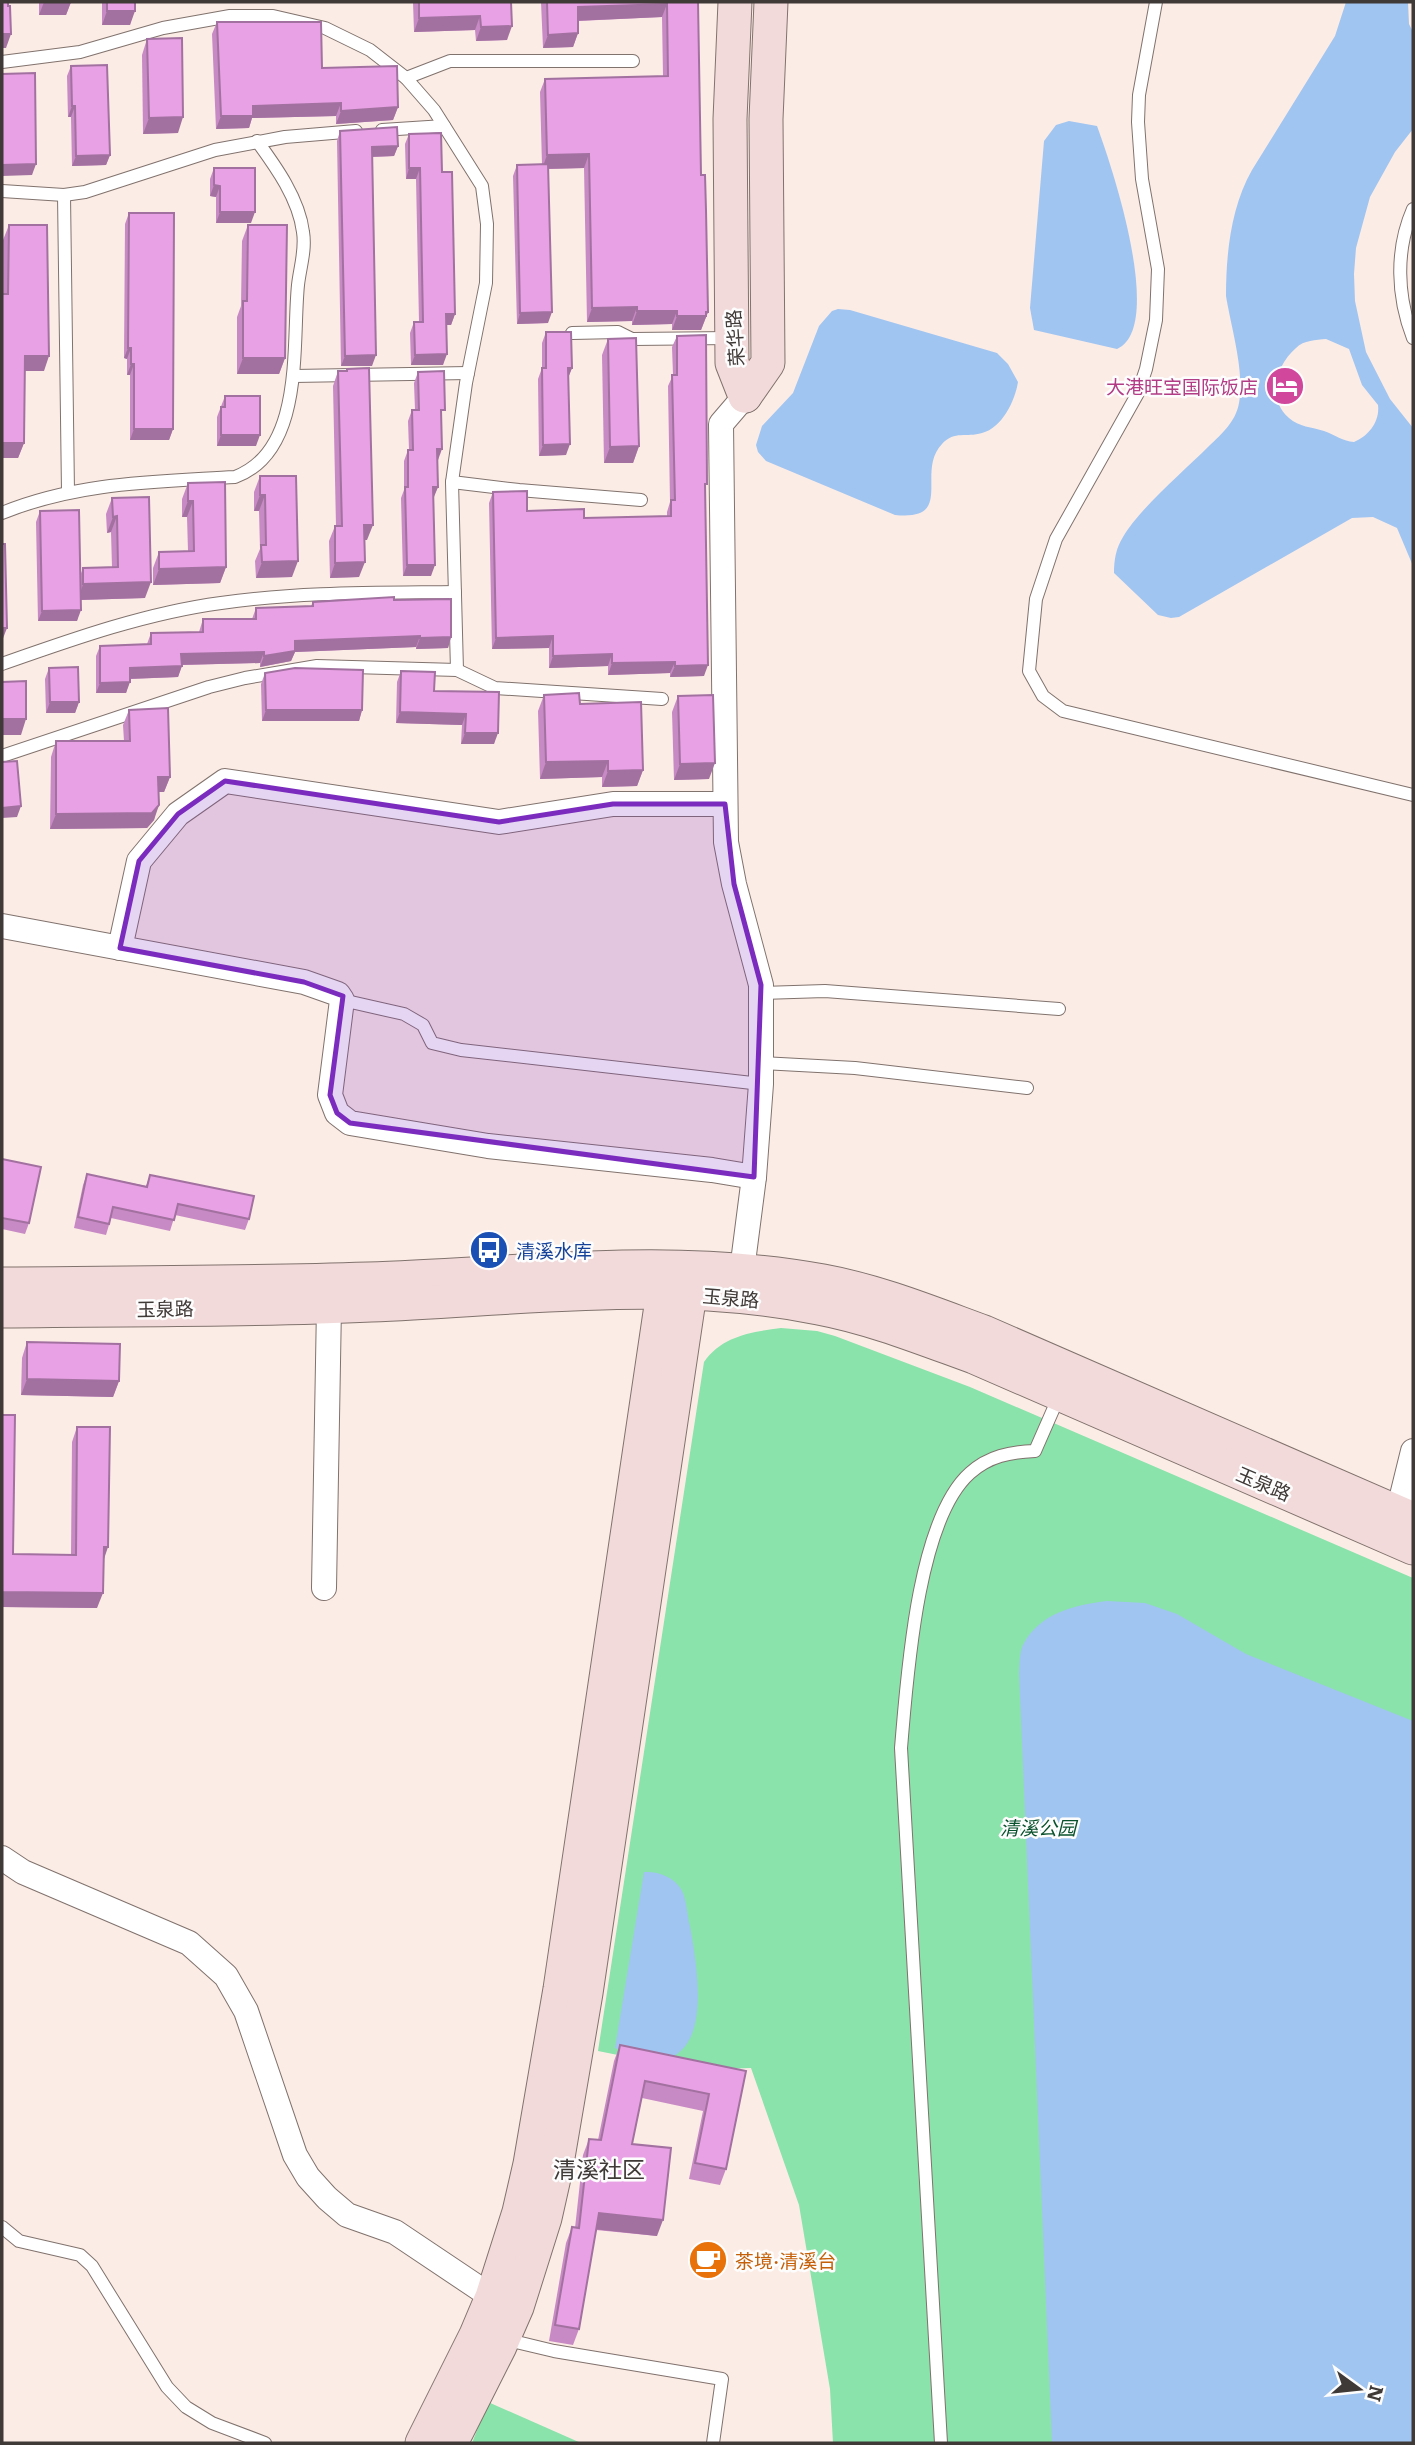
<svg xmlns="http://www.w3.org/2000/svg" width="1415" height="2445" viewBox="0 0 1415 2445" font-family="Literata,'Noto Sans SC',serif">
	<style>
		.green { fill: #89e3aa }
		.water { fill: #a1c5f1; fill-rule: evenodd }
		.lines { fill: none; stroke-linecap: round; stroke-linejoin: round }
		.lane-casing { stroke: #80726d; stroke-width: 14 }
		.street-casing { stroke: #80726d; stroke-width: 26 }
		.secondary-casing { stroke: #80726d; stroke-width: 35 }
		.lane { stroke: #fff; stroke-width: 12 }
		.street { stroke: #fff; stroke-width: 24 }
		.secondary { stroke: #f2dada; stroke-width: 33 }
		.wall { fill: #c88ac4 }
		.shaded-wall { fill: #a271a0 }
		.building { fill: #e8a1e4; stroke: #a271a0; stroke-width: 2 }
		.marked { fill: #7b2cbf; fill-opacity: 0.2; stroke: #7b2cbf; stroke-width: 5; stroke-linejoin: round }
		.labels { text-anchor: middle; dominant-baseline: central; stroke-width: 5; stroke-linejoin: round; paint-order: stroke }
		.street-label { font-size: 19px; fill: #3f3937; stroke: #fdfdfd }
		.hotel-label { font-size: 19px; fill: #b23c85; stroke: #fdfdfd; text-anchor: end }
		.transit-label { font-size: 19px; fill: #164399; stroke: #fdfdfd; text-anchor: start }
		.park-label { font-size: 19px; font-style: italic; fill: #08512d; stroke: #fdfdfd }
		.food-label { font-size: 19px; fill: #c56008; stroke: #fdfdfd; text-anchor: start }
		.quarter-label { font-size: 23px; fill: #3f3937; stroke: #fdfdfd }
	</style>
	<rect width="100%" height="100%" fill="#fcece6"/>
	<g class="green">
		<path d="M781,1328L817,1331L835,1336L970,1387L1413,1578V2443H833L830,2389L799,2205L751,2068L693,2070L598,2051L704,1362C722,1336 751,1332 781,1328Z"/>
		<path d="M488,2402L581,2443H472Z"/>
	</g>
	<g class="water">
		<path d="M1346,2H1408L1409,24L1413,32V129L1395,152L1370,197L1356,248L1354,274L1355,301L1366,352L1390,399L1413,428V566L1397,528L1373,517L1352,518L1179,617L1171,618L1158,615L1114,573C1114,560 1116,548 1123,537C1140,508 1184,471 1209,446C1222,434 1236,421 1239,403C1245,372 1231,327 1226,296C1226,253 1231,207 1252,170L1335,36ZM1326,339L1349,349L1362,385L1378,405C1380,421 1369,436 1354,442C1343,441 1335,435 1324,431C1312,427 1299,427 1289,418C1267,399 1275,366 1296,348C1304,340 1316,340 1326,339Z"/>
		<path d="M1069,121L1097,126C1111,164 1166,327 1117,349L1034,330L1030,308L1044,141L1056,125Z"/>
		<path d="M838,309L850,310L997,353L1008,364L1018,382C1015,401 1002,428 982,433C966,438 955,430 942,444C915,472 956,521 895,515L766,461L758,452L756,445L762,426L793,393L819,326L832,311Z"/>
		<path d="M1107,1601L1145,1603L1177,1614L1246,1654L1413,1721V2443H1052L1019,1673C1020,1664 1019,1653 1023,1645C1039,1613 1075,1605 1107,1601Z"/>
		<path d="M644,1872C658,1871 674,1877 681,1889C687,1899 687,1915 690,1926C696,1961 714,2051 662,2060C647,2062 628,2053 615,2048Z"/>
	</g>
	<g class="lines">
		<g class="lane-casing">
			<g id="lane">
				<path d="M1156,2L1139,95L1138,122L1142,179L1158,269L1156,320L1146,369L1138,393L1056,539L1036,599L1029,671L1043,696L1063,711L1413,795"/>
				<path d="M2,62L80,52L163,28L230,16H273L325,28L370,50L406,78L434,110L482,186L487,224L486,283L466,383L452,482L457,670"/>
				<path d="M406,78L450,61H633"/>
				<path d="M382,130L444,126"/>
				<path d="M2,191L64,195L85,192L215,150L285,137L356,131"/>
				<path d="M64,195L68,492"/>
				<path d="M1413,209C1395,250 1397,297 1413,338"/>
				<path d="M572,333L618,332L632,339L731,338"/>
				<path d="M294,376L468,373"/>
				<path d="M452,482L519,490L641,500"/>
				<path d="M2,513C78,482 154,482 235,477C305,451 292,344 298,285C300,267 306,250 303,232C299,199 276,167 257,141"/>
				<path d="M2,664C73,639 146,613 221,603C299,592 377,593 455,592"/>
				<path d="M2,756L209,687L245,678L317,666L457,670L495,688L662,699"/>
				<path d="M761,993L825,991L1059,1009"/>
				<path d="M342,1000L404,1014L423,1025L432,1043L461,1050L761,1084"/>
				<path d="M761,1063L855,1068L1027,1088"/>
				<path d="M2,2227L19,2241L80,2255L92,2266L167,2387L186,2407L212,2423L265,2443"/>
				<path d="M504,2339L554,2351L722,2379L713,2443"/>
				<path d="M941,2443L901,1748C907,1678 917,1520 970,1473C989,1456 1010,1452 1035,1451L1060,1394"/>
			</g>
		</g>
		<g class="street-casing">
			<g id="street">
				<path d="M2,926L304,982L338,994L342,1000L330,1095L337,1113L350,1123L488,1146L712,1170L754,1177"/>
				<path d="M120,948L139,861L178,814L225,781L499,822L613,804H725"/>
				<path d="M742,1270L754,1177L761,1084V985L734,884L726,842L721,424L745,396"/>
				<path d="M1398,1512L1413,1451"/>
				<path d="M324,1588L329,1306"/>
				<path d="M2,1858L23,1872L189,1943L226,1976L246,2011L295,2155L308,2177L327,2198L347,2215L395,2232L492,2297"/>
			</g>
		</g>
		<g class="secondary-casing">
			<g id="secondary">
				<path d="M735,2L730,119L732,363L745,396"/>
				<path d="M745,396L768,363L766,119L771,2"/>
				<path d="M2,1284C124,1283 246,1283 368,1279C520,1274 671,1253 823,1281C878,1291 932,1313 984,1332L1413,1519"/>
				<path d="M2,1311C125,1309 248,1311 371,1305C519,1299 672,1278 819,1308C872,1318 924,1339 974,1357L1413,1548"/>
				<path d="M422,2443L476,2335L492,2297L519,2212L530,2164L560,1989L666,1272"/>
				<path d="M451,2443L500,2346L517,2307L545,2218L556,2169L586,1993L693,1273"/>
			</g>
		</g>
		<use href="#lane" class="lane"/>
		<use href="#street" class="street"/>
		<use href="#secondary" class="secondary"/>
	</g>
	<g class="wall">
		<path d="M39,2H71L66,15H39Z"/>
		<path d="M102,2H135L130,25H102Z"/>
		<path d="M413,2H511L507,40L476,41L475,30L414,32Z"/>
		<path d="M541,2H698L701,175L708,312L701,330H672V324L632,325V321L587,322L584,168L548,169V323L517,324L513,176L517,165H542L540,92L545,79L663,76L662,17L578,21V33L573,47L543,48Z"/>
		<path d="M217,22L322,68L398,107L393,120L336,124V116L252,118L249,128L216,129L212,34Z"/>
		<path d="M147,39L178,133L143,134L142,55Z"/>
		<path d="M71,66L110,155L106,165L72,166L71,117H68L67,76Z"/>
		<path d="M340,131L398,146L394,156L372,157V366H341L337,141Z"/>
		<path d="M409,134L442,172L455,314L451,325H446L443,365H411L410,333L414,322H419L416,179H406L405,144Z"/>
		<path d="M214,168L251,223H216V197L210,196V179Z"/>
		<path d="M129,213L173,429L169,440H130V375H127V359L124,358L125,224Z"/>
		<path d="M9,225L44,371H24V443L18,458H2V294H3V240Z"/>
		<path d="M248,225L285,358L279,374H237V317L241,306L242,241Z"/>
		<path d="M546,332L572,368L568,378L566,455L539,456L538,379L542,368V343Z"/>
		<path d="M677,336L705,490L704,676L670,677V673L608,675V666L549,668V648L492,649L489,503L493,492L527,511L584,518L667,516V512L670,502L668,386L673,375L672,347Z"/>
		<path d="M608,339L639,446L633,463H604L602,355Z"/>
		<path d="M347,369L367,540H364L359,577L330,578L329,541L335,526H336L333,386L338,371H346Z"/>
		<path d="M418,372L441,420L438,460V487L433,497L431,576H403L401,498L404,490V461L408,450H409L408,421L412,410H415L414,383Z"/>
		<path d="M225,396L256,446H217V417Z"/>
		<path d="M260,476L292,577L256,578L255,561L260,549L259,511H254V492Z"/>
		<path d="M188,483L226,567L220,583L153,585V568L159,552L188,551L187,517H182V499Z"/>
		<path d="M112,498L145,598L80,600L77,621H38L36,522L40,511L80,576L83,568L112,567L111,532L107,533L106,514Z"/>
		<path d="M394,600L451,637L448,648L416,649V647L295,652L291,661L260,667V663L182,665L178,677L130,679L126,693H96V656L100,646L147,644L151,633L199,632L203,619H252L256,608L311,606L313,602Z"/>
		<path d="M49,668L79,702L75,713H46L45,679Z"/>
		<path d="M401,671L434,691L499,692L494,744H461L462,725L396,723L397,682Z"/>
		<path d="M265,673L362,710L359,721H262L261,684Z"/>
		<path d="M544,695L580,704L643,770L637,786L602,787V777L540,779L538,711Z"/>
		<path d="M678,696L709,779L674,780L672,712Z"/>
		<path d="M129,710L170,777L164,792H159L154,820L147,828L50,829L51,757L56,741H124L123,725Z"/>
		<path d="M2,1159L29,1223L25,1234L2,1229Z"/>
		<path d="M87,1174L146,1186L150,1175L249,1219L245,1230L175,1215L170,1231L111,1218L106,1235L74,1228L83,1185Z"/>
		<path d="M27,1342L119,1381L113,1397L21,1395L22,1358Z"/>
		<path d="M2,1415L13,1554L71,1555L72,1442L77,1427L103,1560L97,1608L2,1607Z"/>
		<path d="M620,2045L746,2071L726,2169L720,2185L689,2179L703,2111L642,2098L632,2144L657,2236L596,2230L579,2329L573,2345L549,2341L566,2243L572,2227L575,2228L583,2155L589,2139L598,2140L614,2061Z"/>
	</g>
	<g class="shaded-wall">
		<path d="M44,2H71L66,15H39Z"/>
		<path d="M667,4L662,17L573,21L578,7Z"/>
		<path d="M107,11H135L130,25H102Z"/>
		<path d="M480,16L475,30L414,32L419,18Z"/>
		<path d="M512,26L507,40L476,41L481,27Z"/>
		<path d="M578,33L573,47L543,48L548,35Z"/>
		<path d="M2,34H11L6,48H2Z"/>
		<path d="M341,103L336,116L252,118L249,128L216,129L221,116L253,106Z"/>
		<path d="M72,106H75L71,117H68Z"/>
		<path d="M398,107L393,120L336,124L341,111Z"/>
		<path d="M183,117L178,133L143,134L149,118Z"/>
		<path d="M398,146L394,156L368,157L372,147Z"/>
		<path d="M589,154L584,168L542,169L547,155Z"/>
		<path d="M110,155L106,165L72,166L76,156Z"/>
		<path d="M36,164L32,175L2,176V165Z"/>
		<path d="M409,168H420L416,179H406Z"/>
		<path d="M214,185L220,186L216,197L210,196Z"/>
		<path d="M220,212H255L251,223H216Z"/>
		<path d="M637,307L632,321L587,322L592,308Z"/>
		<path d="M637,311H677L672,324L632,325Z"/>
		<path d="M552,312L548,323L517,324L520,313Z"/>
		<path d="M708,312L701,330H672L677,316Z"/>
		<path d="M446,314H455L451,325H442Z"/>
		<path d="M128,348H131L127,359L124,358Z"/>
		<path d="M447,354L443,365H411L415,355Z"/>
		<path d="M376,355L372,366H341L345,356Z"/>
		<path d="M25,356H49L44,371H19Z"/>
		<path d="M243,358H285L279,374H237Z"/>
		<path d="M131,364H134L130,375H127Z"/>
		<path d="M568,368H572L568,378Z"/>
		<path d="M134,429H173L169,440H130Z"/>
		<path d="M221,435H260L256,446H217Z"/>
		<path d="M2,443H24L18,458H2Z"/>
		<path d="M570,444L566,455L539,456L543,445Z"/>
		<path d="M639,446L633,463H604L610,447Z"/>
		<path d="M437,449H442L438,460Z"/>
		<path d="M433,487H438L434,497H429Z"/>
		<path d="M260,495H265L259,511H254Z"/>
		<path d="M188,501H193L187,517H182Z"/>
		<path d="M117,516L111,532L107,533L113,517Z"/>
		<path d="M364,525H373L367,540H359Z"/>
		<path d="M298,561L292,577L256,578L262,562Z"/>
		<path d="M365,562L359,577L330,578L335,563Z"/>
		<path d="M407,565H435L431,576H403Z"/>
		<path d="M226,567L220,583L153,585L159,569Z"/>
		<path d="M151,582L145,598L78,600L83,584Z"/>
		<path d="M81,610L77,621H38L42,611Z"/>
		<path d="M2,628H7L2,641Z"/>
		<path d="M420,636L416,647L295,652L291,661L260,667L264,656L295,641Z"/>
		<path d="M553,636L549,648L492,649L496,638Z"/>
		<path d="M451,637L448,648L416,649L420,638Z"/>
		<path d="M264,652L260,663L177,665L181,654Z"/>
		<path d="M612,654L608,666L549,668L553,656Z"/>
		<path d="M675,662L670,673L608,675L612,663Z"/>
		<path d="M708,665L704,676L670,677L675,666Z"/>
		<path d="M182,666L178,677L126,679L130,668Z"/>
		<path d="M130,682L126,693H96L100,683Z"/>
		<path d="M50,702H79L75,713H46Z"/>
		<path d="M266,710H362L359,721H262Z"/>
		<path d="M400,712L466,714L462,725L396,723Z"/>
		<path d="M2,719H26L21,735H2Z"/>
		<path d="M465,733H498L494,744H461Z"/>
		<path d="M608,761L602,777L540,779L546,762Z"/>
		<path d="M715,763L709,779L674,780L680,764Z"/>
		<path d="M643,770L637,786L602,787L608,771Z"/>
		<path d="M158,777H170L164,792H153Z"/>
		<path d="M159,805L154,820L147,828L50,829L56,814Z"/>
		<path d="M21,806L17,817L2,818V808Z"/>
		<path d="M27,1379L119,1381L113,1397L21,1395Z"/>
		<path d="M104,1547H108L103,1562Z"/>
		<path d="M2,1592L103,1593L97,1608L2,1607Z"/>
		<path d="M599,2213L663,2220L657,2236L593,2229Z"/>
	</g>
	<g class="building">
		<path d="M2,2H8V6H10L11,34H2Z"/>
		<rect x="107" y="2" width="28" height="9"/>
		<path d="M419,2H511L512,26L481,27L480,16L419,18Z"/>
		<path d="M547,2H698L701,175H705L706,210L708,312H706V316H677V311H637V307L592,308L589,154L547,155L545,79L668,76L667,4L578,7V33L548,35Z"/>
		<path d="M217,22H321L322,68L397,66L398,107L341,111V103L253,106V116H221Z"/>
		<path d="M182,38L183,117L149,118L147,39Z"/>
		<path d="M107,65L110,155L76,156L75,106H72L71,66Z"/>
		<path d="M35,73L36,164L2,165V74Z"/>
		<path d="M397,127L398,146L372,147L376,355L345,356L340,131Z"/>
		<path d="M441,133L442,172H452L455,314H446L447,354L415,355L414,322H423L420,168H409V134Z"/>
		<path d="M548,164L552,312L520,313L517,165Z"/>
		<path d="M214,168H255V212H220V186L214,185Z"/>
		<path d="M129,213H174L173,429H134V364H131V348H128Z"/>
		<path d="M9,225H47L49,356H25L24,443H2V294H8Z"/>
		<path d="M248,225H287L285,358H243V301H247Z"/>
		<path d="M546,332H571L572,368H568L570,444L543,445L542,368H546Z"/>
		<path d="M706,335L707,484H705L708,665L675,666V662L612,663V654L553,656V636L496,638L493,492L527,491V511L584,509V518L671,516V500H675L672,375H677V336Z"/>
		<path d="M636,338L639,446L610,447L608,339Z"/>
		<path d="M369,368L373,525H364L365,562L335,563V526H342L338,371H347V369Z"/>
		<path d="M444,371L445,410H441L442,449H437L438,487H433L435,565H407L405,487H408V450H413L412,410H419L418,372Z"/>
		<path d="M225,396H260V435H221V407H225Z"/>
		<path d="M260,476H296L298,561L262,562L261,545H266L265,495H260Z"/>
		<path d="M225,482L226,567L159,569V552L194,551L193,501H188V483Z"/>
		<path d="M149,497L151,582L83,584V568L118,567L117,516L113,517L112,498Z"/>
		<path d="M79,510L81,610L42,611L40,511Z"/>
		<path d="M2,544H5L7,628H2Z"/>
		<path d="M394,597V600L451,599V637L420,638V636L295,641V651L264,656V652L181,654L182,666L130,668V682L100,683V646L151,644V633L203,632V619H256V608L313,606V602Z"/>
		<path d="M78,667L79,702H50L49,668Z"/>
		<path d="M295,668L363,670L362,710H266L265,673Z"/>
		<path d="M401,671L435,672L434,691L499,692L498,733H465L466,714L400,712Z"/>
		<path d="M26,681V719H2V682Z"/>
		<path d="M579,693L580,704L641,702L643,770L608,771V761L546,762L544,695Z"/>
		<path d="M713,695L715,763L680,764L678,696Z"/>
		<path d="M168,708L170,777H158L159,805L152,813L56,814V741H130L129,710Z"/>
		<path d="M17,761L21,806L2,808V762Z"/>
		<path d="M2,1159L41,1167L29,1223L2,1218Z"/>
		<path d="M87,1174L147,1187L150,1175L254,1196L249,1219L178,1204L174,1220L113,1207L109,1224L78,1217Z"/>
		<path d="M27,1342L120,1344L119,1381L27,1379Z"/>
		<path d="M2,1415H15L13,1554L76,1555L77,1427H110L108,1547H104L103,1593L2,1592Z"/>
		<path d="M620,2045L746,2071L726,2169L695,2163L709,2094L645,2081L632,2144L671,2148L663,2220L599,2213L579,2329L555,2325L572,2227L579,2228L589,2139L601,2140Z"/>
	</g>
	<path class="marked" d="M225,781L499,822L613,804H725L734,884L761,985L754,1177L350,1123L337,1113L330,1095L343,996L304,982L120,948L139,861L178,814Z"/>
	<defs>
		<g id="hotel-disc" transform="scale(2.0125)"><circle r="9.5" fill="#d1479c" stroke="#fdfdfd"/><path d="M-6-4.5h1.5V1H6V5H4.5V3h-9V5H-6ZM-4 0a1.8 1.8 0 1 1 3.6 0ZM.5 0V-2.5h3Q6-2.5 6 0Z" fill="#fff"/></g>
		<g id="bus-disc" transform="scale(2.0125)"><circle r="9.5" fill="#1a4fb4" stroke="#fdfdfd"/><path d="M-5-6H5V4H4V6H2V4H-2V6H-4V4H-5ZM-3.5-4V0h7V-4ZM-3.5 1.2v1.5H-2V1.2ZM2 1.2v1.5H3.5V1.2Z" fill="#fff"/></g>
		<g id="cafe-disc" transform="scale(2.0125)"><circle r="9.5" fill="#e8710a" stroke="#fdfdfd"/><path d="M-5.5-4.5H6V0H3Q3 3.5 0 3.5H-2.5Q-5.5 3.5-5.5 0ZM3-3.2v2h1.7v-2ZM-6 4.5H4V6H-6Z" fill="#fff"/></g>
	</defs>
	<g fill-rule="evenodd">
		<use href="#hotel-disc" x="1285" y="386"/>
		<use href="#bus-disc" x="489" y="1250"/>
		<use href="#cafe-disc" x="708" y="2260"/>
	</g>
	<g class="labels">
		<g class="street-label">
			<text transform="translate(734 338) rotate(-94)">荣华路</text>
			<text transform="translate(731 1297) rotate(5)">玉泉路</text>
			<text transform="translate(165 1308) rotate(-1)">玉泉路</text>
			<text transform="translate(1264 1483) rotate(23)">玉泉路</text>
		</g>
		<g class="hotel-label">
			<text x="1258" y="386">大港旺宝国际饭店</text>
		</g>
		<g class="transit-label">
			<text x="516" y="1250">清溪水库</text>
		</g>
		<g class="park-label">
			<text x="1038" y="1827">清溪公园</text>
		</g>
		<g class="food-label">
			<text x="735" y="2260">茶境·清溪台</text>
		</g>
		<g class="quarter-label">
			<text x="599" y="2168">清溪社区</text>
		</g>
	</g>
	<rect width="1415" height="2445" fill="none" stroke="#3f3937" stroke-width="7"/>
	<g transform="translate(1359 2389) rotate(105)" stroke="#fdfdfd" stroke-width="5" paint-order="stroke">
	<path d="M0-5L12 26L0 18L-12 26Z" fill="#3f3937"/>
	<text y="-10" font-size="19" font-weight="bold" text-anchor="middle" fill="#3f3937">N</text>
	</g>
</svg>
